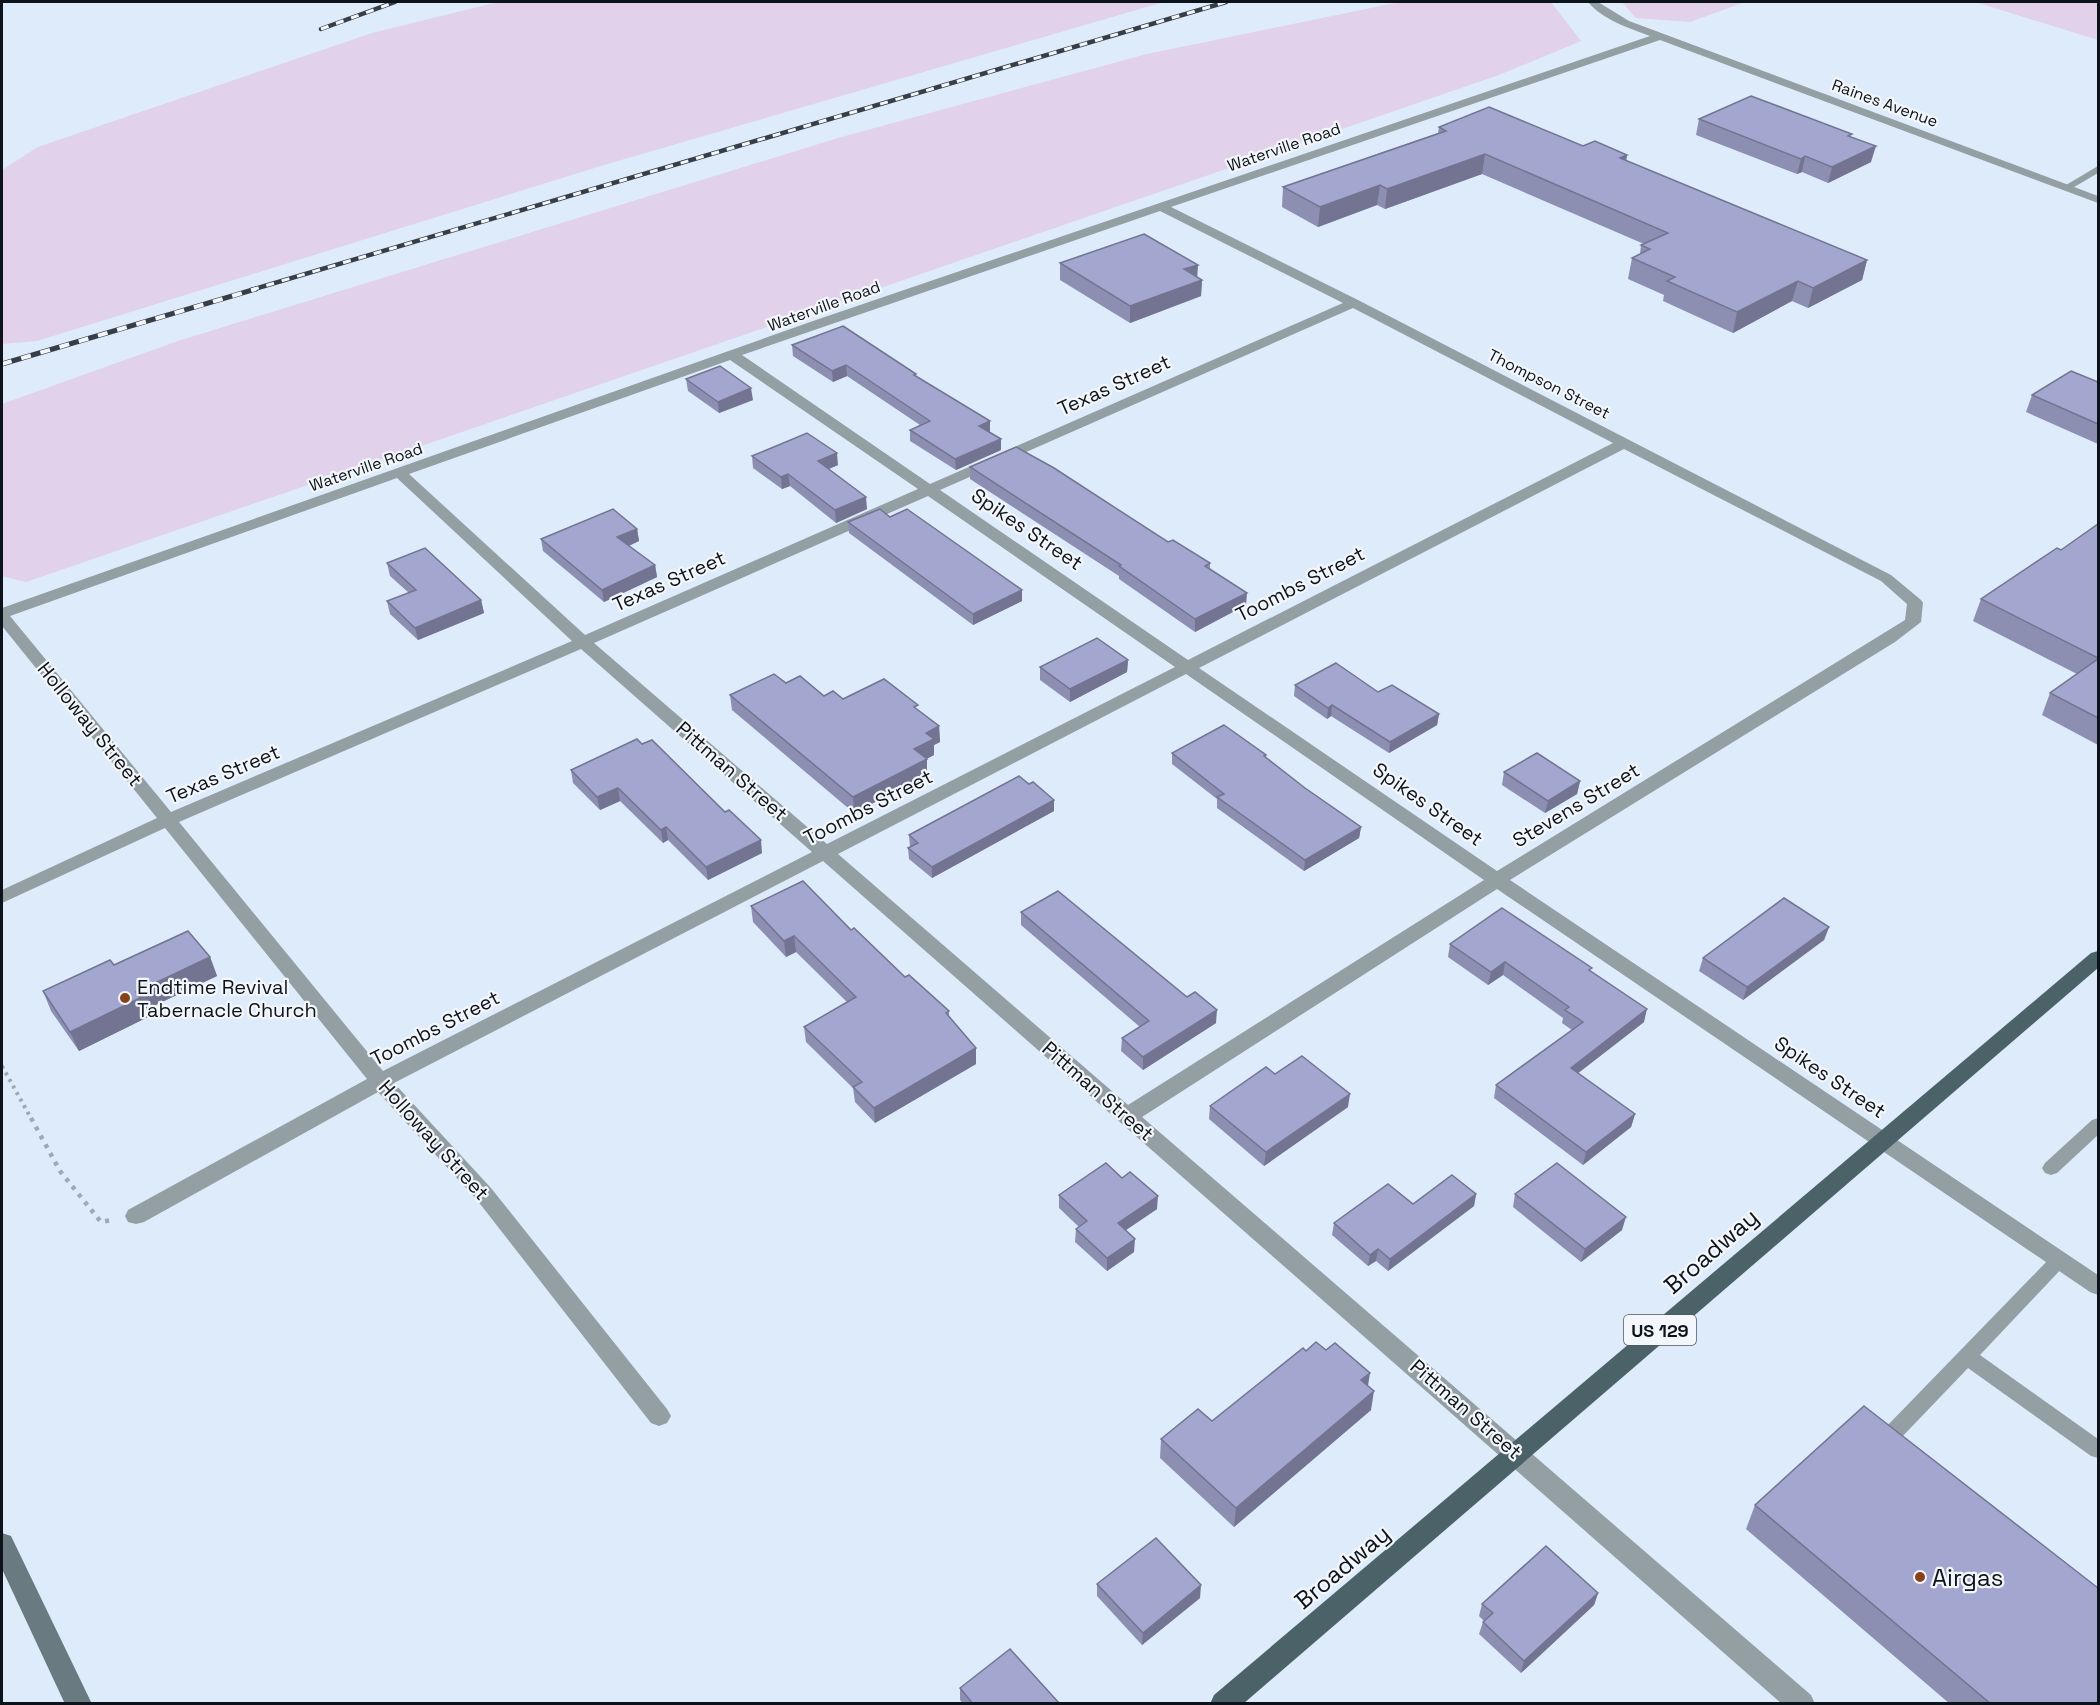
<svg xmlns="http://www.w3.org/2000/svg" width="2100" height="1705" viewBox="0 0 2100 1705" font-family="'Space Grotesk',sans-serif">
	<style>
		.green { fill: #e1d1ea }
		.lines { fill: none; stroke-linecap: round; stroke-linejoin: round }
		.path-far1 { stroke: #9ea9b7; stroke-width: 4; stroke-dasharray: 3 4.5; stroke-linecap: butt }
		.path { stroke: #9ea9b7; stroke-width: 4.5; stroke-dasharray: 4 6; stroke-linecap: butt }
		.lane { fill: #939fa3; fill-rule: evenodd }
		.street { fill: #939fa3; fill-rule: evenodd }
		.secondary { fill: #697b81; fill-rule: evenodd }
		.primary { fill: #4c6269; fill-rule: evenodd }
		.rail-far1-casing { stroke: #373e47; stroke-width: 4.5 }
		.rail-casing { stroke: #373e47; stroke-width: 5 }
		.rail-far1 { stroke: #f3f7fb; stroke-width: 3; stroke-dasharray: 8; stroke-linecap: butt }
		.rail { stroke: #f3f7fb; stroke-width: 4; stroke-dasharray: 10; stroke-linecap: butt }
		.wall { fill: #8c8fb2 }
		.shaded-wall { fill: #727491 }
		.building { fill: #a3a6cf; stroke: #727491; stroke-width: 1.5 }
		.poi-dot { fill: #87421a; stroke: #f3f7fb; stroke-width: 2 }
		.labels { text-anchor: middle; dominant-baseline: central; stroke-width: 4.5; stroke-linejoin: round; paint-order: stroke }
		.far-street-label { font-size: 16px; fill: #0d131a; stroke: #f3f7fb }
		.shield { fill: #f3f7fb; stroke: #52575e; stroke-width: 1.5 }
		.shield-label { font-size: 18px; font-weight: bold; fill: #0d131a }
		.street-label { font-size: 20px; fill: #0d131a; stroke: #f3f7fb }
		.poi-label { font-size: 20px; fill: #0d131a; stroke: #f3f7fb; text-anchor: start }
		.near-street-label { font-size: 24px; fill: #0d131a; stroke: #f3f7fb }
		.near-poi-label { font-size: 24px; fill: #0d131a; stroke: #f3f7fb; text-anchor: start }
	</style>
	<rect width="100%" height="100%" fill="#ddebfb"/>
	<g class="green">
		<path d="M498,2H1164L604,165L37,341L2,344V170L38,147L372,33Z"/>
		<path d="M1400,2H1551L1581,41L1499,75L26,582L2,576V404L178,341L838,138L1147,54Z"/>
		<path d="M1622,2H1745L1690,22L1636,18Z"/>
		<path d="M1975,2H2098V40Z"/>
	</g>
	<g class="lines">
		<path class="path-far1" d="M2,1066L32,1120"/>
		<path class="path" d="M31,1118L60,1171L101,1222L112,1220"/>
		<g class="lane">
			<path d="M2098,166V173L2069,190L2061,188Z"/>
			<path d="M2098,1118V1135L2057,1173L2051,1175L2045,1173L2042,1168L2045,1163L2092,1120Z"/>
			<path d="M2059,1253L2065,1255L2068,1260L2065,1265L1980,1355L2098,1439V1458L2091,1456L1968,1368L1900,1439L1893,1441L1886,1439L1883,1433L1886,1427L2053,1255Z"/>
		</g>
		<path class="street" d="M1588,2H1598L1629,21L2098,196V203L1660,40L1171,207L1358,300L1891,575L1921,600L1923,603L1921,622L1895,642L1510,880L2098,1275V1295L2090,1292L1497,889L1142,1117L1811,1695L1815,1704H1782L823,861L394,1083L491,1188L667,1409L671,1416L667,1423L659,1426L651,1423L477,1200L378,1092L144,1222L136,1224L128,1222L125,1216L128,1210L367,1079L165,828L2,903V890L157,818L2,626V608L816,320L1650,36C1629,28 1603,20 1588,2ZM1160,211L1343,303L930,484L742,355ZM1353,308L1613,443L1188,660L940,490ZM730,360L918,489L585,635L409,474ZM1624,449L1881,581L1907,604L1905,620L1497,871L1199,668ZM397,478L572,641L171,812L10,616ZM928,496L1175,667L827,844L594,643ZM581,649L812,852L383,1071L179,822ZM1186,674L1484,880L1128,1105L838,854Z"/>
		<path class="secondary" d="M2,1533L11,1536L92,1704H65L2,1569Z"/>
		<path class="primary" d="M2098,951V968L1243,1704H1210L1214,1695L2091,953Z"/>
		<g class="rail-far1-casing">
			<g id="rail-far1">
				<path d="M321,29L395,2"/>
				<path d="M251,290L1226,2"/>
			</g>
		</g>
		<g class="rail-casing">
			<path id="rail" d="M2,364L256,289"/>
		</g>
		<use href="#rail-far1" class="rail-far1"/>
		<use href="#rail" class="rail"/>
	</g>
	<g class="wall">
		<path d="M1699,119L1852,137L1871,162L1828,183L1802,172L1797,174L1696,135Z"/>
		<path d="M1439,127L1583,146L1627,155L1626,161L1867,260L1862,280L1808,308L1792,301L1733,333L1663,301L1664,295L1628,279L1632,258L1640,254L1641,245L1644,244L1482,174L1385,209L1377,205L1318,227L1282,207L1283,187L1438,133Z"/>
		<path d="M1060,263L1197,277L1202,280L1201,296L1130,323L1060,280Z"/>
		<path d="M792,345L916,376L990,432L1001,450L956,470L910,441V430L920,425L847,376L833,382L793,356Z"/>
		<path d="M686,379L753,400L719,413L688,391Z"/>
		<path d="M2098,382V444L2026,412L2032,395Z"/>
		<path d="M752,456L838,465L829,469L867,509L836,523L790,486L782,489L753,468Z"/>
		<path d="M970,467L1168,542L1210,563V569L1246,605L1195,632L1119,579V576L970,479Z"/>
		<path d="M890,517L1022,590V601L973,625L849,533L848,522Z"/>
		<path d="M2098,524V745L2042,715L2050,693L2077,674L1973,621L1981,599L2061,550Z"/>
		<path d="M637,529L639,541L629,546L655,565L657,577L604,602L543,551L541,539Z"/>
		<path d="M387,563L481,600L484,613L418,640L390,614L387,601L409,593L390,576Z"/>
		<path d="M1128,660L1127,672L1070,702L1040,680V667Z"/>
		<path d="M786,683L824,696L918,710L939,726L940,742L934,745V755L926,759L927,775L854,813L732,710L730,695Z"/>
		<path d="M1295,685L1378,692L1439,714L1437,725L1389,753L1331,716L1327,719L1294,696Z"/>
		<path d="M637,739L762,853L708,880L668,840L663,843L620,801L600,810L573,783L571,770Z"/>
		<path d="M1172,753L1266,755V758L1305,788L1361,827L1359,838L1304,871L1217,808V799L1172,764Z"/>
		<path d="M1504,772L1580,781L1577,794L1545,813L1502,785Z"/>
		<path d="M1029,784L1054,800V811L932,878L909,859L908,848L910,847L909,835Z"/>
		<path d="M751,906L851,930L905,977L949,1011V1017L976,1048V1064L875,1123L855,1102L853,1088L806,1042L804,1027L847,1002L796,952L786,957L753,922Z"/>
		<path d="M1021,912L1216,1023L1143,1070L1121,1051L1122,1038L1140,1027L1021,925Z"/>
		<path d="M1829,927L1824,940L1743,1000L1699,971L1703,958Z"/>
		<path d="M1450,944L1591,971L1644,1022L1578,1073L1635,1114L1631,1127L1583,1165L1494,1098L1496,1085L1572,1030L1562,1023L1563,1018L1503,975L1488,985L1448,957Z"/>
		<path d="M210,957L217,976L145,1010L148,1017L79,1051L51,1011L43,991L114,965Z"/>
		<path d="M1275,1074L1348,1107L1264,1166L1209,1119L1210,1106Z"/>
		<path d="M1476,1194L1474,1206L1388,1271L1376,1261L1368,1266L1332,1235L1334,1223L1413,1204Z"/>
		<path d="M1515,1194L1622,1230L1581,1262L1513,1207Z"/>
		<path d="M1059,1195L1157,1209L1126,1230L1134,1252L1107,1271L1075,1242L1076,1229L1079,1227L1059,1208Z"/>
		<path d="M1306,1351L1368,1386L1371,1410L1234,1527L1160,1458L1161,1439L1212,1421Z"/>
		<path d="M1755,1505L2098,1704H1950L1746,1529Z"/>
		<path d="M1097,1584L1200,1598L1142,1645L1097,1596Z"/>
		<path d="M1598,1593L1594,1605L1521,1673L1479,1634L1483,1622L1484,1621L1479,1616L1482,1604Z"/>
		<path d="M960,1688L1059,1703V1704H963L960,1700Z"/>
	</g>
	<g class="shaded-wall">
		<path d="M1876,146L1871,162L1828,183L1832,167Z"/>
		<path d="M1485,154L1482,174L1385,209L1387,189Z"/>
		<path d="M1627,155L1624,174L1620,158Z"/>
		<path d="M1805,156L1802,172L1797,174L1801,159Z"/>
		<path d="M1380,185L1377,205L1318,227L1320,207Z"/>
		<path d="M1867,260L1862,280L1808,308L1813,288Z"/>
		<path d="M1198,265L1197,281L1184,269Z"/>
		<path d="M1202,280L1201,296L1130,323V306Z"/>
		<path d="M1798,281L1792,301L1733,333L1737,312Z"/>
		<path d="M846,365L847,376L833,382L832,371Z"/>
		<path d="M751,388L753,400L719,413L718,402Z"/>
		<path d="M990,421V432L979,437V426Z"/>
		<path d="M1001,439V450L956,470L955,459Z"/>
		<path d="M837,453L838,465L819,473L818,461Z"/>
		<path d="M788,474L790,486L782,489L781,477Z"/>
		<path d="M866,497L867,509L836,523L835,510Z"/>
		<path d="M637,529L639,541L619,550L617,537Z"/>
		<path d="M655,565L657,577L604,602L602,590Z"/>
		<path d="M1022,590V601L973,625V614Z"/>
		<path d="M1247,593L1246,605L1195,632V619Z"/>
		<path d="M481,600L484,613L418,640L415,628Z"/>
		<path d="M1128,660L1127,672L1070,702V689Z"/>
		<path d="M1332,705L1331,716L1327,719L1328,708Z"/>
		<path d="M1439,714L1437,725L1389,753L1390,742Z"/>
		<path d="M939,726L940,742L934,745V755L915,765L914,749L926,733Z"/>
		<path d="M927,759V775L854,813L853,797Z"/>
		<path d="M1580,781L1577,794L1545,813L1548,801Z"/>
		<path d="M618,788L620,801L600,810L597,797Z"/>
		<path d="M1054,800V811L932,878V867Z"/>
		<path d="M666,827L668,840L663,843L661,830Z"/>
		<path d="M1361,827L1359,838L1304,871L1305,860Z"/>
		<path d="M761,840L762,853L708,880L706,867Z"/>
		<path d="M1829,927L1824,940L1743,1000L1747,987Z"/>
		<path d="M794,936L796,952L786,957L784,941Z"/>
		<path d="M210,957L217,976L145,1010L148,1017L79,1051L70,1032L136,992Z"/>
		<path d="M1505,962L1503,975L1488,985L1491,972Z"/>
		<path d="M1647,1009L1644,1022L1568,1081L1571,1068Z"/>
		<path d="M1217,1010L1216,1023L1143,1070V1057Z"/>
		<path d="M976,1048V1064L875,1123L874,1108Z"/>
		<path d="M1350,1094L1348,1107L1264,1166L1266,1152Z"/>
		<path d="M1635,1114L1631,1127L1583,1165L1586,1152Z"/>
		<path d="M1476,1194L1474,1206L1388,1271L1390,1259Z"/>
		<path d="M1158,1196L1157,1209L1117,1236L1118,1223Z"/>
		<path d="M1626,1217L1622,1230L1581,1262L1585,1249Z"/>
		<path d="M1135,1239L1134,1252L1107,1271V1258Z"/>
		<path d="M1378,1249L1376,1261L1368,1266L1370,1255Z"/>
		<path d="M1370,1373L1367,1392L1361,1380Z"/>
		<path d="M1374,1391L1371,1410L1234,1527L1236,1508Z"/>
		<path d="M1201,1585L1200,1598L1142,1645L1143,1633Z"/>
		<path d="M1598,1593L1594,1605L1521,1673L1524,1661Z"/>
	</g>
	<g class="building">
		<path d="M1751,96L1852,134L1848,136L1876,146L1832,167L1805,156L1801,159L1699,119Z"/>
		<path d="M1489,107L1583,146L1595,141L1627,155L1620,158L1867,260L1813,288L1798,281L1737,312L1667,281L1675,277L1632,258L1650,249L1641,245L1668,233L1485,154L1387,189L1380,185L1320,207L1283,187L1446,131L1439,127Z"/>
		<path d="M1144,234L1198,265L1184,269L1202,280L1130,306L1060,263Z"/>
		<path d="M843,326L916,374L914,375L990,421L979,426L1001,439L955,459L910,430L930,421L846,365L832,371L792,345Z"/>
		<path d="M720,366L751,388L718,402L686,379Z"/>
		<path d="M2071,371L2098,382V424L2032,395Z"/>
		<path d="M807,433L837,453L818,461L866,497L835,510L788,474L781,477L752,456Z"/>
		<path d="M1016,447L1054,468L1168,542L1173,540L1210,563L1205,566L1247,593L1195,619L1119,566L1121,565L970,467Z"/>
		<path d="M613,509L637,529L617,537L655,565L602,590L541,539Z"/>
		<path d="M880,509L890,517L907,509L1022,590L973,614L848,522Z"/>
		<path d="M2098,524V658L1981,599L2057,548L2061,550Z"/>
		<path d="M425,548L481,600L415,628L387,601L416,590L387,563Z"/>
		<path d="M1097,638L1128,660L1070,689L1040,667Z"/>
		<path d="M2098,659V718L2050,693Z"/>
		<path d="M1336,663L1378,692L1392,685L1439,714L1390,742L1332,705L1328,708L1295,685Z"/>
		<path d="M774,674L786,683L800,676L824,696L833,691L843,699L884,679L918,705L914,707L939,726L926,733L934,739L914,749L927,759L853,797L730,695Z"/>
		<path d="M1224,725L1266,755L1264,756L1305,788L1361,827L1305,860L1217,797L1224,794L1172,753Z"/>
		<path d="M637,739L642,744L652,740L725,812L729,810L761,840L706,867L666,827L661,830L618,788L597,797L571,770Z"/>
		<path d="M1537,753L1580,781L1548,801L1504,772Z"/>
		<path d="M1019,776L1029,784L1033,782L1054,800L932,867L908,848L918,843L909,835Z"/>
		<path d="M803,881L851,930L854,928L905,977L909,975L949,1011L946,1013L976,1048L874,1108L853,1087L862,1082L804,1027L856,997L794,936L784,941L751,906Z"/>
		<path d="M1058,891L1187,997L1195,992L1217,1010L1143,1057L1122,1038L1149,1021L1021,912Z"/>
		<path d="M1784,898L1829,927L1747,987L1703,958Z"/>
		<path d="M1502,908L1592,968L1589,970L1647,1009L1571,1068L1635,1114L1586,1152L1496,1085L1583,1022L1565,1010L1569,1007L1505,962L1491,972L1450,944Z"/>
		<path d="M188,931L210,957L136,992L140,998L70,1032L43,991L110,960L114,965Z"/>
		<path d="M1302,1056L1350,1094L1266,1152L1210,1106L1266,1067L1275,1074Z"/>
		<path d="M1106,1163L1122,1178L1130,1172L1158,1196L1118,1223L1135,1239L1107,1258L1076,1229L1087,1221L1059,1195Z"/>
		<path d="M1557,1163L1626,1217L1585,1249L1515,1194Z"/>
		<path d="M1452,1175L1476,1194L1390,1259L1378,1249L1370,1255L1334,1223L1388,1184L1413,1204Z"/>
		<path d="M1316,1342L1326,1350L1335,1343L1370,1373L1361,1380L1374,1391L1236,1508L1161,1439L1198,1409L1212,1421L1303,1348L1306,1351Z"/>
		<path d="M1864,1406L2098,1588V1704H1991L1755,1505Z"/>
		<path d="M1156,1538L1201,1585L1143,1633L1097,1584Z"/>
		<path d="M1546,1546L1598,1593L1524,1661L1483,1622L1493,1613L1482,1604Z"/>
		<path d="M1010,1649L1059,1703L1058,1704H973L960,1688Z"/>
	</g>
	<g class="poi-dot">
		<circle cx="125" cy="998" r="6"/>
		<circle cx="1920" cy="1577" r="6"/>
	</g>
	<g class="labels">
		<g class="far-street-label">
			<text transform="translate(1885 103) rotate(20)">Raines Avenue</text>
			<text transform="translate(1284 147) rotate(-19)">Waterville Road</text>
			<text transform="translate(824 306) rotate(-20)">Waterville Road</text>
			<text transform="translate(1549 384) rotate(27)">Thompson Street</text>
			<text transform="translate(366 467) rotate(-19)">Waterville Road</text>
		</g>
		<rect class="shield" x="1624" y="1315" width="72" height="30" rx="4.5"/>
		<g class="shield-label">
			<text x="1660" y="1330">US 129</text>
		</g>
		<g class="street-label">
			<text transform="translate(1114 385) rotate(-24)">Texas Street</text>
			<text transform="translate(1027 529) rotate(34)">Spikes Street</text>
			<text transform="translate(669 581) rotate(-24)">Texas Street</text>
			<text transform="translate(1300 584) rotate(-27)">Toombs Street</text>
			<text transform="translate(90 724) rotate(51)">Holloway Street</text>
			<text transform="translate(732 771) rotate(41)">Pittman Street</text>
			<text transform="translate(223 774) rotate(-23)">Texas Street</text>
			<text transform="translate(1428 804) rotate(35)">Spikes Street</text>
			<text transform="translate(1576 805) rotate(-31)">Stevens Street</text>
			<text transform="translate(868 807) rotate(-27)">Toombs Street</text>
			<text transform="translate(435 1028) rotate(-27)">Toombs Street</text>
			<text transform="translate(1830 1077) rotate(34)">Spikes Street</text>
			<text transform="translate(1098 1091) rotate(41)">Pittman Street</text>
			<text transform="translate(434 1140) rotate(48)">Holloway Street</text>
			<text transform="translate(1466 1409) rotate(41)">Pittman Street</text>
		</g>
		<g class="poi-label">
			<text x="137" y="987">Endtime Revival<tspan x="137" dy="23">Tabernacle Church</tspan></text>
		</g>
		<g class="near-street-label">
			<text transform="translate(1711 1251) rotate(-41)">Broadway</text>
			<text transform="translate(1342 1567) rotate(-40)">Broadway</text>
		</g>
		<g class="near-poi-label">
			<text x="1932" y="1577">Airgas</text>
		</g>
	</g>
	<rect width="2100" height="1705" fill="none" stroke="#0d131a" stroke-width="6"/>
</svg>
